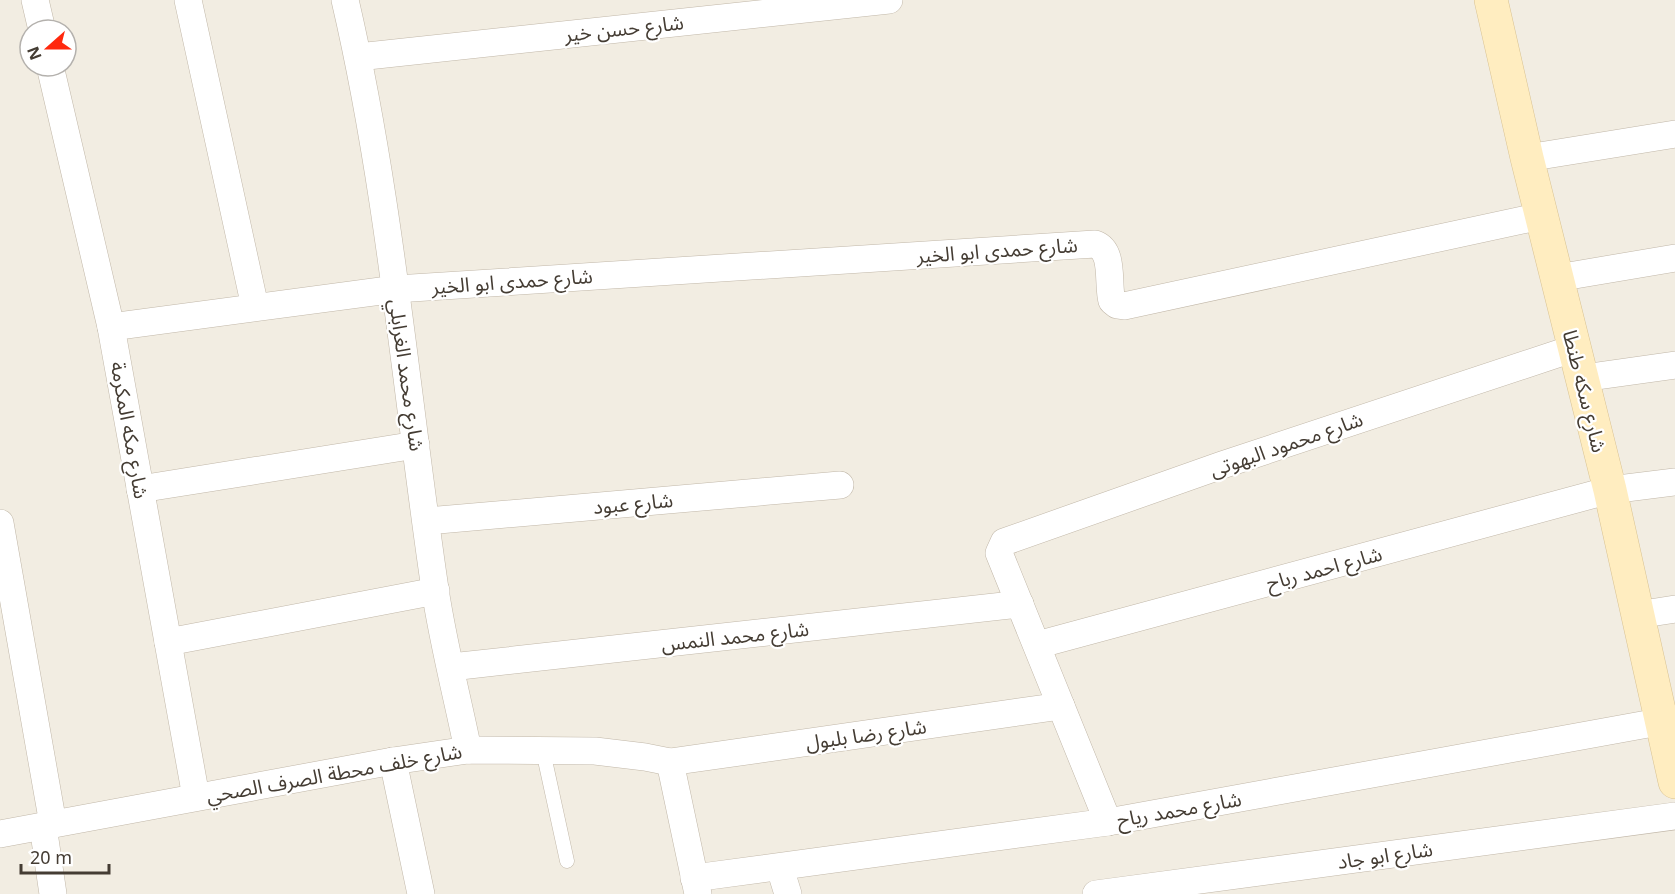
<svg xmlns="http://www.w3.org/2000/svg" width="1675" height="894" viewBox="0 0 1675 894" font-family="'Noto Sans','Noto Sans Arabic',sans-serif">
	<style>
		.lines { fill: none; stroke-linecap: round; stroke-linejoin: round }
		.service-casing { stroke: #c1b7a8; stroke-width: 15 }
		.minor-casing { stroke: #c1b7a8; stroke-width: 28 }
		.secondary-casing { stroke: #d8c292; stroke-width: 34 }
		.service { stroke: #fff; stroke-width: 14 }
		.minor { stroke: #fff; stroke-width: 27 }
		.secondary { stroke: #ffedc0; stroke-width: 33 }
		.labels { text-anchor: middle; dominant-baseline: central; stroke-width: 4.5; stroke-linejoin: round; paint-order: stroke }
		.street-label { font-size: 20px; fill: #443c33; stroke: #fff }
	</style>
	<rect width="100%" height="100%" fill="#f2ede2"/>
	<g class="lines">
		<g class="service-casing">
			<path id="service" d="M543,751L567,861"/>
		</g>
		<g class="minor-casing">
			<g id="minor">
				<path d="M35,0L42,30"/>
				<path d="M188,0L255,307"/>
				<path d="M345,0C390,193 406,393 435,589C443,643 457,696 468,750"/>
				<path d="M358,57L889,0"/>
				<path d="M50,66L111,327L196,797"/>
				<path d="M1527,158L1675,134"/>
				<path d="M1557,278L1675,258"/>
				<path d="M111,327L396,289L1095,244C1115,251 1107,284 1112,301L1117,305L1124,306L1541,216"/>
				<path d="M1583,378L1675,365"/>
				<path d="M140,489L416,445"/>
				<path d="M427,521L840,485"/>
				<path d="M0,523L53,824"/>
				<path d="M1637,615L1675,609"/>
				<path d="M168,642L436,591"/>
				<path d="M1037,645L1610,490L1675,482"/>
				<path d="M451,667L1020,604"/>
				<path d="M393,761L421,894"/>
				<path d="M670,762L698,894"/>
				<path d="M1108,822L999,553L1004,542L1222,465L1575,348"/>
				<path d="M43,826L53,894"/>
				<path d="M0,834L393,761L468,750L595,751L645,757L670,762L1061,706"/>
				<path d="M780,868L788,894"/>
				<path d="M694,878L1108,822L1675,719"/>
				<path d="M1096,894L1675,816"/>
			</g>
		</g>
		<g class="secondary-casing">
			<path id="secondary" d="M1491,0L1527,158L1610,490L1675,782"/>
		</g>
		<use href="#service" class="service"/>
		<use href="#minor" class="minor"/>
		<use href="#secondary" class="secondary"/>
	</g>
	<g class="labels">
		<g class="street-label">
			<text transform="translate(624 28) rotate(-6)">شارع حسن خير</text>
			<text transform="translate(997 250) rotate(-4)">شارع حمدى ابو الخير</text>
			<text transform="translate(512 281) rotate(-4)">شارع حمدى ابو الخير</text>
			<text transform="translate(407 375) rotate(82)">شارع محمد الغرابلي</text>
			<text transform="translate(1585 391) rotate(76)">شارع سكه طنطا</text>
			<text transform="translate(130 430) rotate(80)">شارع مكه المكرمة</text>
			<text transform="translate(1286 444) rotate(-19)">شارع محمود البهوتى</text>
			<text transform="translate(633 503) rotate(-5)">شارع عبود</text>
			<text transform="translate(1324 568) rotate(-15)">شارع احمد رباح</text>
			<text transform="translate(735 636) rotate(-6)">شارع محمد النمس</text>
			<text transform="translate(866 734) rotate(-8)">شارع رضا بلبول</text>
			<text transform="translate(334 773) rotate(-10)">شارع خلف محطة الصرف الصحي</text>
			<text transform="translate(1179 809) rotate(-10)">شارع محمد رياح</text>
			<text transform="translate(1385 855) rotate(-8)">شارع ابو جاد</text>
		</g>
	</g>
	<g transform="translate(48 48) rotate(249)"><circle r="28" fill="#ffffff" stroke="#b4b1ad" stroke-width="1.5"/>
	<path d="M0-4.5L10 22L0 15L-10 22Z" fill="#ff280d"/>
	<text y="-9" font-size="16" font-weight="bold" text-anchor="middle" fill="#443c33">N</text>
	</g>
	<path d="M21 864v9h88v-9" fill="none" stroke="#443c33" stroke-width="3"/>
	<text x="30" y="864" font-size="18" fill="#443c33" stroke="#ffffff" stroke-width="4.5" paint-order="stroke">20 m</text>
</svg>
